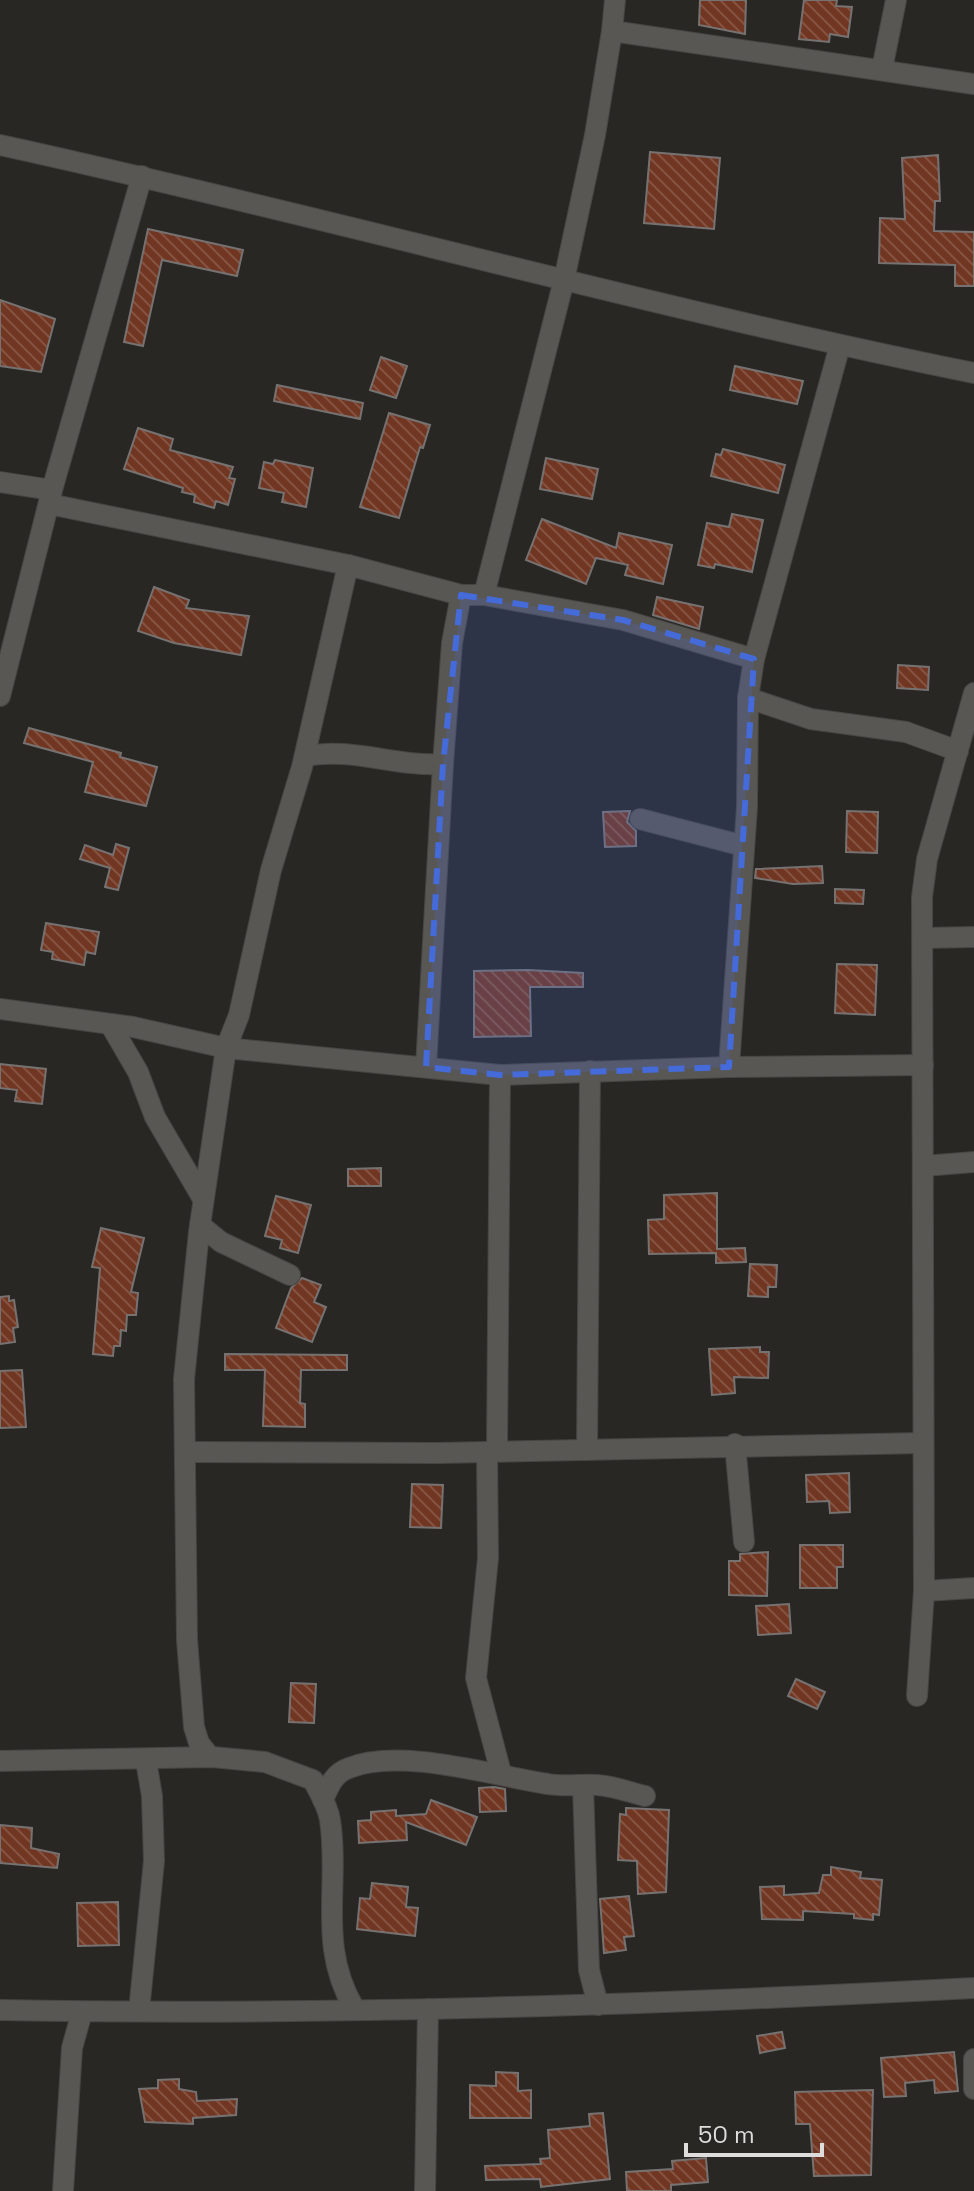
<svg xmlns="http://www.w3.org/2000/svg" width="974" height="2191" viewBox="0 0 974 2191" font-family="'Space Grotesk',sans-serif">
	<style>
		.building { fill: url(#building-back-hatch); stroke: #767271; stroke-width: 2 }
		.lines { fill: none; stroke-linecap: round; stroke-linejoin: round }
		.minor-casing { stroke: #464543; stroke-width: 22 }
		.minor { stroke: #595754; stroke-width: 20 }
		.marked { fill: #446bd9; fill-opacity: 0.2; stroke: #446bd9; stroke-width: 6; stroke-dasharray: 16 10; stroke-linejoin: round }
	</style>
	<defs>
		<pattern id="building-back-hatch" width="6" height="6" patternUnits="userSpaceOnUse" patternTransform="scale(2)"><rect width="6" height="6" fill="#713622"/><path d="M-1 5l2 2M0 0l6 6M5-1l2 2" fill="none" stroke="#855342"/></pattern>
	</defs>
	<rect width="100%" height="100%" fill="#282724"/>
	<g class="building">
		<path d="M700,0H746L745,34L699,25Z"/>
		<path d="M804,0H837L836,6L852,7L848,37L830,34L829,42L799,39Z"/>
		<path d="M650,152L720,158L714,229L644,223Z"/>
		<path d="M938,155L940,201H935L934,231L974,232V286H955V265L879,263L880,218L905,219L902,158Z"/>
		<path d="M148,229L243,250L237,276L162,260L143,346L124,342Z"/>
		<path d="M0,300L55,319L41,372L0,366Z"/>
		<path d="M381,357L407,366L396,398L370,390Z"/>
		<path d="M735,366L803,381L797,404L730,390Z"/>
		<path d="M277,385L363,403L360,419L274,401Z"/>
		<path d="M389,413L430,425L423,448L420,447L399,518L360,507Z"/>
		<path d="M138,428L173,439L170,450L233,467L229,478L235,479L228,505L216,501L214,508L194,502L195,495L182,492L183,488L124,469Z"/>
		<path d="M723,449L785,465L778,493L711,476L716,454L721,455Z"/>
		<path d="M546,458L598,469L592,499L540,489Z"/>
		<path d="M275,460L313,468L306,507L282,502L284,493L259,488L264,462L273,464Z"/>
		<path d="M732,514L763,520L752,572L715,564L714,568L698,565L707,523L729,527Z"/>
		<path d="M542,519L616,548L619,533L672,545L663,584L625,575L628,565L596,558L586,584L526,560Z"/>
		<path d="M154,587L189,600L186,608L249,616L241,655L174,643L138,631Z"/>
		<path d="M657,597L703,607L699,629L653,615Z"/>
		<path d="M898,665L929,667L928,690L897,688Z"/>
		<path d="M29,728L121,753L120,757L157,767L146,806L85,792L93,762L24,743Z"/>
		<path d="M630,811L627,822L636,831V846L605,847L603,812Z"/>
		<path d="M847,811L878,812L877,853L846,852Z"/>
		<path d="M116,844L129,848L118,890L105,887L110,868L80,859L85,845L113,855Z"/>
		<path d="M822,866L823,883L793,884L755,878L756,869Z"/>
		<path d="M835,889L864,890L863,904L835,903Z"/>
		<path d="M46,923L99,932L95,954L86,952L84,965L52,959L53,952L41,950Z"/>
		<path d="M837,964L877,965L875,1015L835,1013Z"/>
		<path d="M528,970L583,973V987H530L531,1036L474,1037V971Z"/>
		<path d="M0,1064L46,1069L42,1104L15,1101L17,1090L0,1088Z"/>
		<path d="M381,1168V1186H348V1169Z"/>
		<path d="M717,1193V1249L745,1248L746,1262L716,1263V1253L649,1254L648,1220L664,1219V1195Z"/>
		<path d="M276,1196L311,1205L298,1253L280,1248L282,1240L265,1236Z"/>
		<path d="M101,1228L144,1238L131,1292L138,1293L136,1315H127L126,1331L121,1330L120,1346H114L113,1356L93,1354L100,1268L92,1267Z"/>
		<path d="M750,1264L777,1265L776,1287H768V1297L748,1296Z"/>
		<path d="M302,1278L321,1285L314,1302L326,1307L312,1342L276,1328L291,1288Z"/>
		<path d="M9,1296V1301L14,1300L18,1327L13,1328L15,1342L0,1344V1297Z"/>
		<path d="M760,1347V1352H769L768,1378L734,1377L735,1393L712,1395L709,1349Z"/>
		<path d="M225,1354L347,1355V1370H301L300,1403L305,1404V1427L263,1426L265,1370H225Z"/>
		<path d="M22,1370L26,1427L0,1428V1371Z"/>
		<path d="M849,1473L850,1512L830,1513L829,1501L807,1502L806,1475Z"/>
		<path d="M412,1484L443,1485L441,1528L410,1527Z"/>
		<path d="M800,1545H843V1567H837V1588H800Z"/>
		<path d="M768,1552L767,1596L729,1595V1561H740V1554Z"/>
		<path d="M789,1604L791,1633L758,1635L756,1606Z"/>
		<path d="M796,1679L825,1692L817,1709L788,1696Z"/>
		<path d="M291,1683L316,1684L314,1723L289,1722Z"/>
		<path d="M494,1787L505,1789L506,1811L480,1812L479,1788Z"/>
		<path d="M431,1800L477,1817L466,1845L406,1822L407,1840L359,1843L358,1821L371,1820V1812L396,1810V1816L426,1814Z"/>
		<path d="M626,1808L669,1810L666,1892L638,1894L637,1861L618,1860L620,1814L626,1815Z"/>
		<path d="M0,1825L32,1828L31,1848L59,1854L57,1868L0,1863Z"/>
		<path d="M831,1867L861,1872L860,1878L882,1880L879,1915L873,1914V1920L854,1918V1914L803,1911V1920L762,1919L760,1887L784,1886V1895L819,1893L823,1875H831Z"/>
		<path d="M372,1883L408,1887L406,1907L418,1908L415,1936L357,1929L360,1898L370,1899Z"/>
		<path d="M629,1896L634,1936L624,1937L626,1950L604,1953L600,1899Z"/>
		<path d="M118,1902L119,1945L78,1946L77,1903Z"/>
		<path d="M782,2032L785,2048L760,2053L757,2036Z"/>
		<path d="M954,2052L958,2091L935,2093L934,2080L905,2083L906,2096L884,2097L881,2058Z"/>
		<path d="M496,2072L518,2073V2091L531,2090V2118H470V2085L496,2086Z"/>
		<path d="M179,2079V2089L196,2092L197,2101L237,2099L236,2115L193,2118V2124L145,2122L139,2089L158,2088V2080Z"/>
		<path d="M873,2090L871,2175L814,2176L810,2124H796L795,2092Z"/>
		<path d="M603,2113L610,2179L541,2187L540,2179L486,2180L485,2166L541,2164L540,2159L550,2158L548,2130L590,2126L589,2114Z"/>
		<path d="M706,2158L708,2182L671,2185V2191H627L626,2172L673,2169L672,2161Z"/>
	</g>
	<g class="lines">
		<g class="minor-casing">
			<g id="minor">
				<path d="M612,31L615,0"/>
				<path d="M882,69L896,0"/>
				<path d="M0,145C326,216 647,307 974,373"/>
				<path d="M0,482L52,490"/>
				<path d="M49,504L348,565L461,595H484L623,620L754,659"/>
				<path d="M484,595L564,280L595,135L612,31L974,84"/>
				<path d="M0,696L52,490L142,176"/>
				<path d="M748,698L811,719L906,732L958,751"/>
				<path d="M305,756C352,747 395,767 443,764"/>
				<path d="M640,819L744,846"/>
				<path d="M923,938L974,937"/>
				<path d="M0,1009L133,1027L226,1048L500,1075L729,1067L923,1065"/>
				<path d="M110,1024L138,1072L155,1117L203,1199"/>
				<path d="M426,1067L443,764L452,643L461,595"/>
				<path d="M729,1067L747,807L748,698L754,659L840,345"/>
				<path d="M924,1166L974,1162"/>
				<path d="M200,1225L221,1242L290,1275"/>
				<path d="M735,1444L744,1542"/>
				<path d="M587,1450L590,1071"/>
				<path d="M497,1451L500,1075"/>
				<path d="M185,1452L439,1453L922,1443"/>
				<path d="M487,1452L488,1558L476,1678L501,1773"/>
				<path d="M924,1591L974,1588"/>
				<path d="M917,1696L924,1591L922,897L927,859L974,693"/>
				<path d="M210,1757L199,1743L194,1727L187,1640L184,1379L199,1232L226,1048L239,1015L271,870L302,767L348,565"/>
				<path d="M0,1761L212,1757L265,1762L313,1780C319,1792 328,1806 330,1820C340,1887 317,1945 354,2008"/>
				<path d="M583,1785L589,1970L598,2005"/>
				<path d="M323,1800C329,1786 334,1773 349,1768C400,1747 495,1776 548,1784C564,1787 581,1784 597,1785C613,1786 629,1792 645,1796"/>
				<path d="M0,2010C325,2016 650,2005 974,1988"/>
				<path d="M139,2011L154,1861L152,1796L146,1761"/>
				<path d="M974,2059V2089"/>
				<path d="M63,2191L72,2048L82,2012"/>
				<path d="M425,2191L428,2009"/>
			</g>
		</g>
		<use href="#minor" class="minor"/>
	</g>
	<path class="marked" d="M461,595L623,620L754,659L729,1067L500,1075L426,1067L443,764Z"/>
	<path d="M686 2143v12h136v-12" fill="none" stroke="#dedddb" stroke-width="4"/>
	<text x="698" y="2143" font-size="24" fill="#dedddb" stroke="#282724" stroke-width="6" paint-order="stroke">50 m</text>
</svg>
